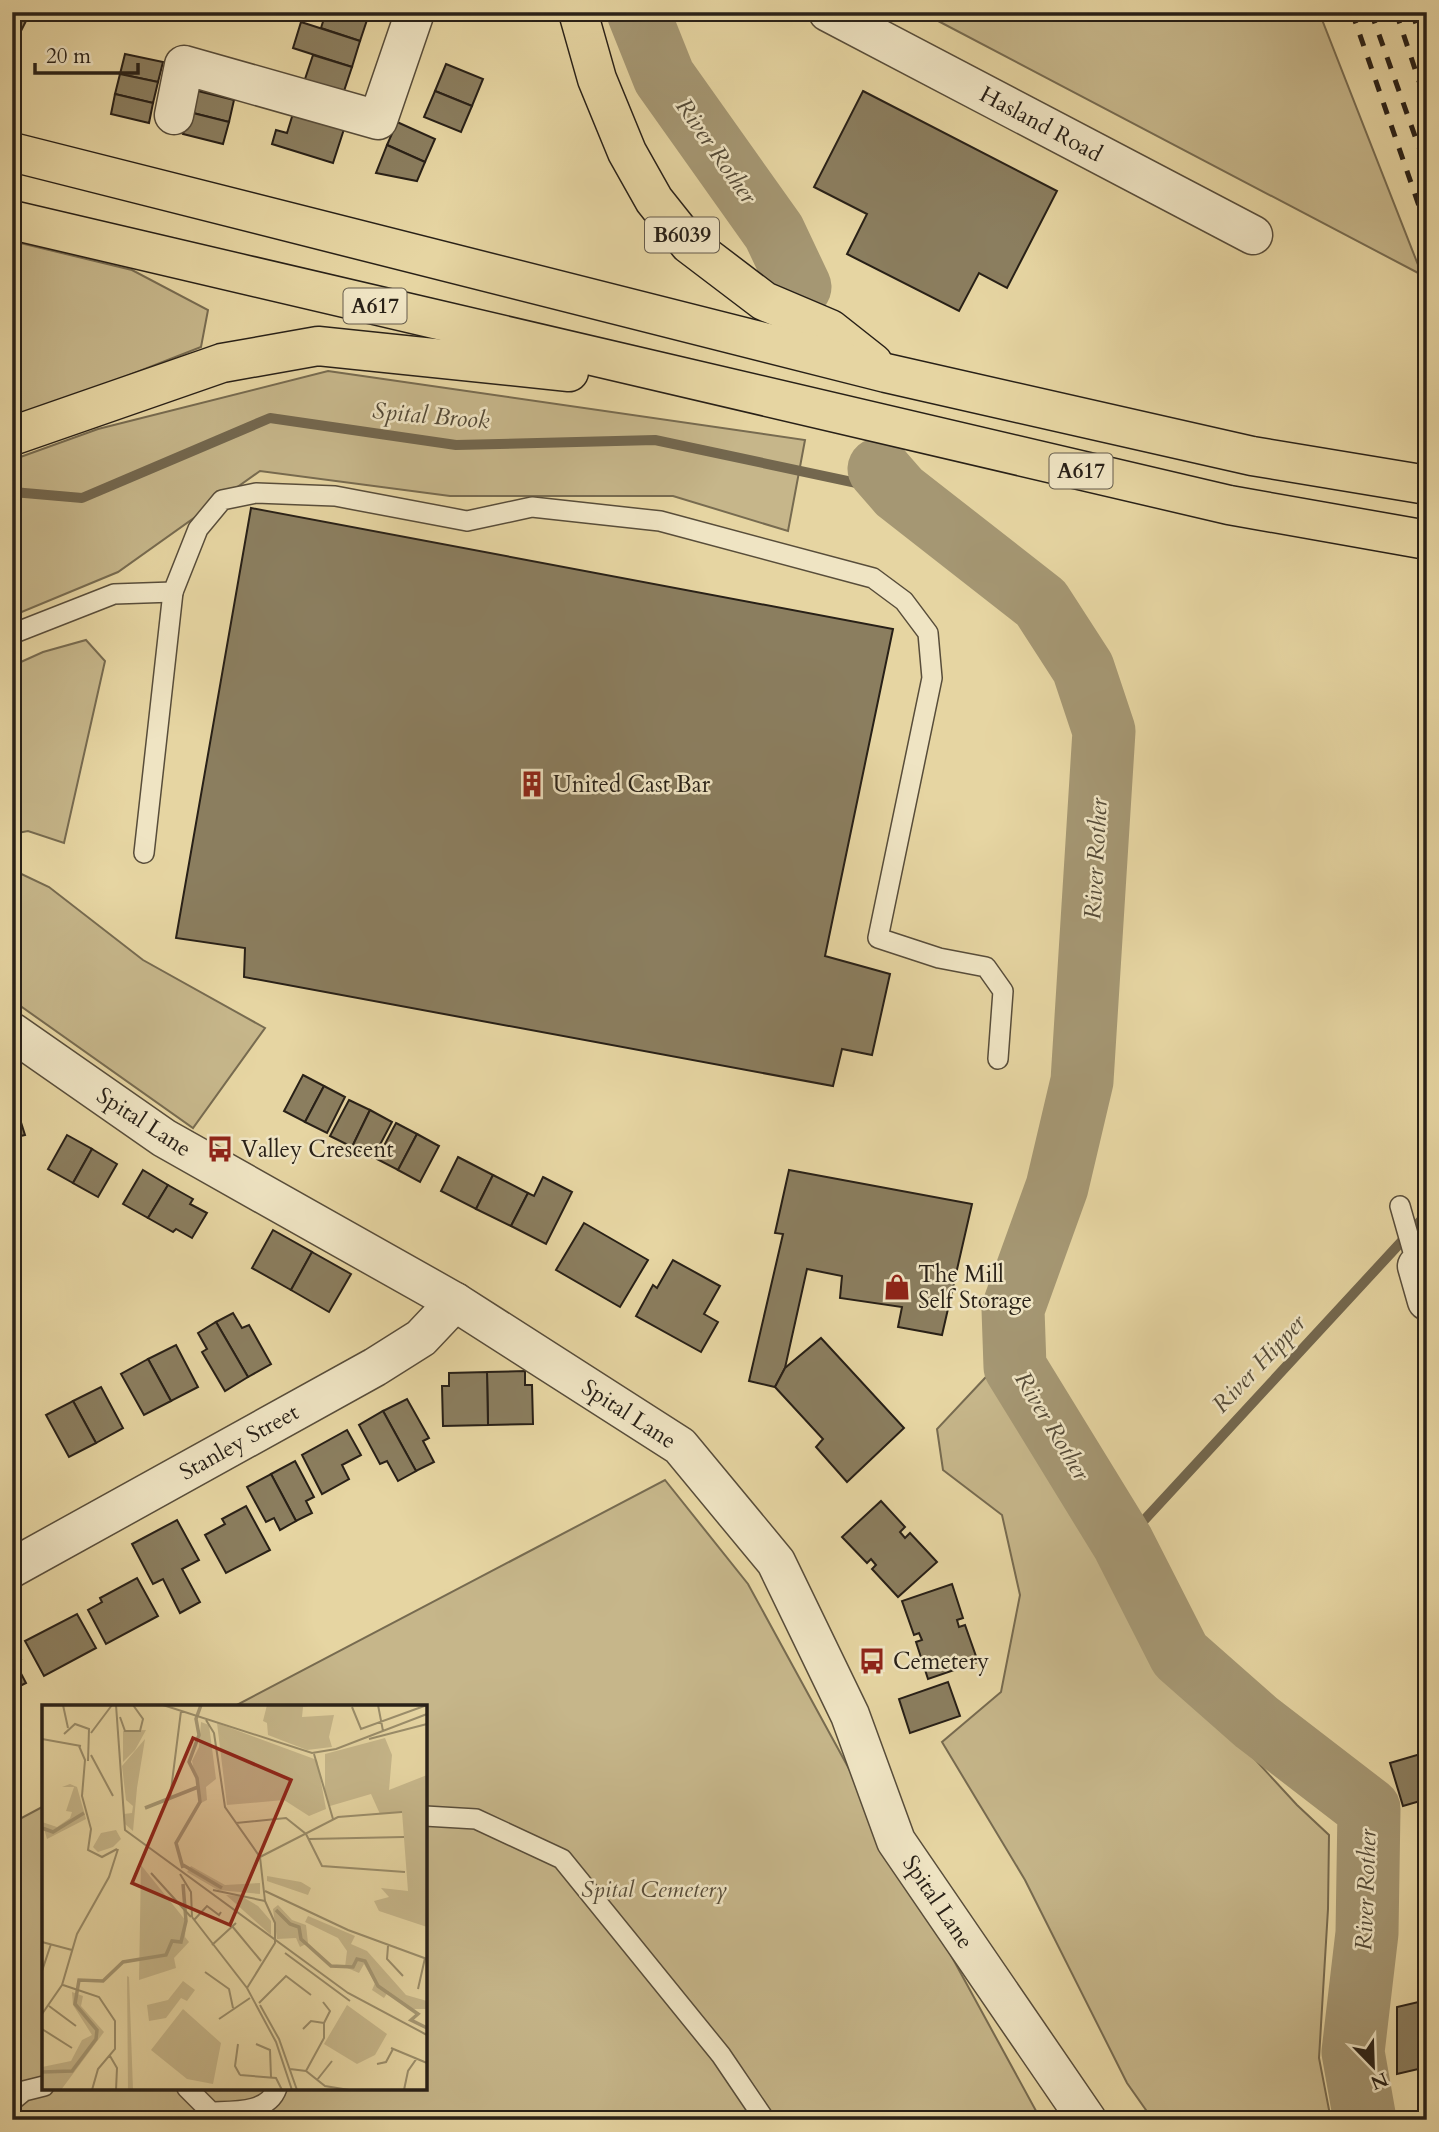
<svg xmlns="http://www.w3.org/2000/svg" width="1439" height="2132" viewBox="0 0 1439 2132" font-family="Cardo,serif">
	<style>
		.green { fill: #c6b68a; stroke: #776b50; stroke-width: 2 }
		.lines { fill: none; stroke-linecap: round; stroke-linejoin: round }
		.stream { stroke: #73674e; stroke-width: 10 }
		.river { stroke: #a59773; stroke-width: 63 }
		.building { fill: #8b7e5f; stroke: #282017; stroke-width: 2 }
		.service-casing { stroke: #584d3a; stroke-width: 22 }
		.minor-casing { stroke: #584d3a; stroke-width: 41 }
		.tertiary-casing { stroke: #584d3a; stroke-width: 41 }
		.trunk-casing { stroke: #282017; stroke-width: 41 }
		.service { stroke: #efe4c3; stroke-width: 19 }
		.minor { stroke: #efe4c3; stroke-width: 38 }
		.tertiary { stroke: #efe4c3; stroke-width: 38 }
		.trunk { stroke: #e6d5a2; stroke-width: 38 }
		.rail { stroke: #282017; stroke-width: 5; stroke-dasharray: 12 12; stroke-linecap: butt }
		.labels { text-anchor: middle; dominant-baseline: central; stroke-width: 5; stroke-linejoin: round; paint-order: stroke }
		.shield { fill: #efe4c3; stroke: #645b4b; stroke-width: 2 }
		.shield-label { font-size: 21px; font-weight: bold; fill: #282017 }
		.street-label { font-size: 23px; fill: #282017; stroke: #efe4c3 }
		.poi-label { font-size: 23px; fill: #282017; stroke: #efe4c3; text-anchor: start }
		.park-label { font-size: 23px; font-style: italic; fill: #574d3a; stroke: #efe4c3 }
		.water-label { font-size: 24px; font-style: italic; fill: #544a37; stroke: #efe4c3 }
		.inset-river { fill: none; stroke: #a59773; stroke-width: 3.5 }
		.inset-road { fill: none; stroke: #9a8d6a; stroke-width: 2 }
		.view { fill: #8f2418; fill-opacity: 0.15; stroke: #8f2418; stroke-width: 3.5 }
		.inset-edge { fill: none; stroke: #282017; stroke-width: 3.5 }
	</style>
	<rect width="100%" height="100%" fill="#e6d5a2"/>
	<filter id="stains"><feTurbulence type="fractalNoise" baseFrequency=".00286" numOctaves="4"/><feColorMatrix values="0 0 0 0 .2 0 0 0 0 .09 0 0 0 0 .02 0 0 0 .5 -.17"/></filter>
	<radialGradient id="worn" r=".72"><stop offset=".6" stop-color="#630" stop-opacity="0"/><stop offset="1" stop-color="#630" stop-opacity=".3"/></radialGradient>
	<g class="green">
		<path d="M921,12H1319L1422,275Z"/>
		<path d="M12,241L132,270L208,310L201,347L12,421Z"/>
		<path d="M328,371L805,440L788,531L673,496H450L260,471L118,572L12,616V460L98,429Z"/>
		<path d="M86,640L105,661L64,843L28,831L12,834V666L43,652Z"/>
		<path d="M13,870L49,887L143,960L265,1028L193,1128L12,1000Z"/>
		<path d="M1000,1362L1126,1575L1164,1652L1215,1716L1297,1805L1329,1835L1328,1909L1319,2058L1331,2120H1153L1127,2083L1025,1880L942,1742L1001,1692L1020,1595L1002,1515L943,1470L937,1429Z"/>
		<path d="M665,1480L748,1584L1041,2120H12V1823L44,1806V2088H425V1707H233Z"/>
	</g>
	<g class="lines">
		<g class="stream">
			<path d="M13,492L82,498L270,418L456,445L655,440L899,492"/>
			<path d="M1123,1543L1427,1214"/>
		</g>
		<g class="river">
			<path d="M638,12L664,77L774,232L800,287"/>
			<path d="M879,469L899,492L1041,603L1083,668L1104,731L1082,1081L1057,1187L1013,1309L1015,1367L1123,1543L1180,1655L1256,1722L1369,1809L1367,1933L1353,2052L1365,2120"/>
		</g>
	</g>
	<g class="building">
		<path d="M12,12L29,15L20,33L12,29Z"/>
		<path d="M326,12L369,14L360,41L321,28Z"/>
		<path d="M301,22L360,41L352,67L293,48Z"/>
		<path d="M125,54L163,62L158,82L120,74Z"/>
		<path d="M313,55L352,67L343,94L304,82Z"/>
		<path d="M446,64L483,79L472,106L435,91Z"/>
		<path d="M120,74L158,82L153,103L115,94Z"/>
		<path d="M194,90L234,100L229,122L189,112Z"/>
		<path d="M435,91L472,106L461,132L424,117Z"/>
		<path d="M863,91L1057,191L1007,288L979,273L959,311L847,254L867,214L814,187Z"/>
		<path d="M115,94L153,103L149,123L111,114Z"/>
		<path d="M295,107L346,123L333,163L272,144L276,130L287,133Z"/>
		<path d="M189,112L229,122L223,144L183,134Z"/>
		<path d="M397,122L435,139L425,162L387,145Z"/>
		<path d="M387,145L425,162L417,181L376,173Z"/>
		<path d="M251,508L893,629L825,956L890,974L872,1055L842,1049L833,1086L244,977L245,948L176,938Z"/>
		<path d="M303,1075L324,1086L305,1122L284,1111Z"/>
		<path d="M324,1086L345,1097L327,1133L305,1122Z"/>
		<path d="M12,1094L25,1135L12,1138Z"/>
		<path d="M349,1100L370,1110L352,1147L330,1136Z"/>
		<path d="M370,1110L392,1122L373,1158L352,1147Z"/>
		<path d="M396,1123L417,1134L398,1170L377,1159Z"/>
		<path d="M417,1134L439,1146L420,1182L398,1170Z"/>
		<path d="M67,1135L92,1149L73,1183L48,1169Z"/>
		<path d="M92,1149L117,1164L98,1197L73,1183Z"/>
		<path d="M458,1157L493,1175L476,1209L441,1191Z"/>
		<path d="M143,1170L168,1185L148,1218L123,1204Z"/>
		<path d="M789,1170L972,1204L942,1335L898,1327L902,1307L840,1298L842,1276L807,1269L785,1368L775,1387L749,1381L783,1234L775,1233Z"/>
		<path d="M493,1175L528,1193L511,1226L476,1209Z"/>
		<path d="M543,1177L572,1192L546,1244L511,1226L528,1193L534,1196Z"/>
		<path d="M168,1185L193,1199L190,1204L207,1213L192,1238L176,1229L173,1232L148,1218Z"/>
		<path d="M584,1223L648,1260L620,1307L556,1270Z"/>
		<path d="M273,1230L312,1252L291,1290L252,1268Z"/>
		<path d="M312,1252L351,1274L329,1312L291,1290Z"/>
		<path d="M673,1260L720,1286L704,1314L718,1322L701,1352L636,1316L653,1285L657,1288Z"/>
		<path d="M233,1313L242,1328L249,1325L271,1364L248,1377L216,1322Z"/>
		<path d="M216,1322L248,1377L225,1391L202,1352L207,1349L198,1333Z"/>
		<path d="M821,1338L904,1428L847,1482L816,1447L823,1439L775,1387L785,1368Z"/>
		<path d="M176,1345L198,1387L171,1401L148,1359Z"/>
		<path d="M148,1359L171,1401L144,1415L121,1374Z"/>
		<path d="M525,1371V1385H532L533,1424L488,1425L487,1372Z"/>
		<path d="M487,1372L488,1425L443,1426L442,1386H449V1373Z"/>
		<path d="M101,1387L123,1428L96,1443L73,1401Z"/>
		<path d="M407,1399L429,1438L423,1441L434,1462L416,1471L383,1411Z"/>
		<path d="M73,1401L96,1443L69,1457L46,1415Z"/>
		<path d="M383,1411L416,1471L398,1481L387,1461L380,1464L359,1425Z"/>
		<path d="M347,1430L361,1455L342,1465L349,1479L322,1494L302,1455Z"/>
		<path d="M295,1461L314,1497L306,1501L312,1513L296,1521L271,1474Z"/>
		<path d="M271,1474L296,1521L280,1530L274,1518L266,1522L247,1487Z"/>
		<path d="M881,1501L905,1527L900,1532L905,1538L910,1533L937,1562L898,1597L872,1569L876,1565L871,1559L867,1563L842,1537Z"/>
		<path d="M246,1506L270,1550L226,1573L205,1535L225,1524L222,1519Z"/>
		<path d="M177,1520L199,1560L182,1569L200,1602L180,1613L163,1579L153,1584L132,1544Z"/>
		<path d="M137,1578L158,1616L106,1644L88,1610L102,1602L100,1598Z"/>
		<path d="M952,1584L963,1618L957,1620L959,1627L965,1625L978,1662L928,1679L916,1642L922,1640L919,1633L914,1635L902,1601Z"/>
		<path d="M77,1614L96,1648L44,1676L25,1641Z"/>
		<path d="M12,1642L21,1659L15,1662L26,1683L12,1690Z"/>
		<path d="M948,1682L960,1716L910,1733L899,1699Z"/>
		<path d="M1427,1752V1799L1403,1806L1390,1763Z"/>
		<path d="M1427,2000V2067L1397,2074V2007Z"/>
	</g>
	<g class="lines">
		<g class="service-casing">
			<g id="service">
				<path d="M12,634L114,594L173,592L198,529L222,500L256,493L335,496L467,521L532,507L660,521L873,578L904,601L928,633L932,678L878,938L939,958L986,967L1003,991L998,1059"/>
				<path d="M144,853L173,592"/>
				<path d="M1400,1206L1417,1266"/>
				<path d="M425,1816L476,1819L562,1859L721,2055L765,2120"/>
				<path d="M187,2088L211,2112C232,2111 268,2114 277,2088"/>
				<path d="M12,2101L24,2091L44,2086"/>
			</g>
		</g>
		<g class="minor-casing">
			<g id="minor">
				<path d="M828,12L1253,235"/>
				<path d="M174,115L184,65L378,120L415,12"/>
				<path d="M1417,1266L1427,1301"/>
				<path d="M12,1568L375,1367L421,1338L455,1302"/>
			</g>
		</g>
		<g class="tertiary-casing">
			<path id="tertiary" d="M12,1032L164,1138L455,1302L680,1446L776,1562L850,1715L896,1841L1087,2120"/>
		</g>
		<g class="trunk-casing">
			<g id="trunk">
				<path d="M578,12L597,79L627,152L654,200L689,244L764,301L830,329L873,363"/>
				<path d="M12,152L886,373L1252,456L1427,485"/>
				<path d="M12,220L1229,505L1427,540"/>
				<path d="M12,436L222,363L318,346L569,372"/>
			</g>
		</g>
		<use href="#service" class="service"/>
		<use href="#minor" class="minor"/>
		<use href="#tertiary" class="tertiary"/>
		<use href="#trunk" class="trunk"/>
		<g class="rail">
			<path d="M1352,12L1427,229"/>
			<path d="M1371,12L1427,170"/>
			<path d="M1396,12L1427,105"/>
			<path d="M1412,12L1427,56"/>
		</g>
	</g>
	<defs>
		<g id="building-bare" transform="scale(2.1)"><path d="M-4-6H4V6H1V3H-1V6H-4ZM-2.5-4.3h1.7v1.8h-1.7ZM.8-4.3h1.7v1.8H.8ZM-2.5-1h1.7V.8h-1.7ZM.8-1h1.7V.8H.8Z" fill="#8f2418" stroke="#efe4c3" stroke-width="2.5" paint-order="stroke"/></g>
		<g id="bus-bare" transform="scale(2.1)"><path d="M-5-6H5V4H4V6H2V4H-2V6H-4V4H-5ZM-3.5-4V0h7V-4ZM-3.5 1.2v1.5H-2V1.2ZM2 1.2v1.5H3.5V1.2Z" fill="#8f2418" stroke="#efe4c3" stroke-width="2.5" paint-order="stroke"/></g>
		<g id="shop-bare" transform="scale(2.1)"><path d="M-5-2.5h2.3a2.7 3.5 0 0 1 5.4 0H5L5.5 6h-11ZM-1.5-2.5h3a1.5 2.3 0 0 0-3 0Z" fill="#8f2418" stroke="#efe4c3" stroke-width="2.5" paint-order="stroke"/></g>
	</defs>
	<g fill-rule="evenodd">
		<use href="#building-bare" x="532" y="784"/>
		<use href="#bus-bare" x="220" y="1149"/>
		<use href="#shop-bare" x="897" y="1287"/>
		<use href="#bus-bare" x="872" y="1661"/>
	</g>
	<g class="labels">
		<g class="shield">
			<rect x="645" y="217.5" width="74" height="35" rx="5"/>
			<rect x="343.5" y="288.5" width="63" height="35" rx="5"/>
			<rect x="1049.5" y="453.5" width="63" height="35" rx="5"/>
		</g>
		<g class="shield-label">
			<text x="682" y="235">B6039</text>
			<text x="375" y="306">A617</text>
			<text x="1081" y="471">A617</text>
		</g>
		<g class="street-label">
			<text transform="translate(1041 124) rotate(28)">Hasland Road</text>
			<text transform="translate(144 1122) rotate(33)">Spital Lane</text>
			<text transform="translate(629 1414) rotate(33)">Spital Lane</text>
			<text transform="translate(239 1442) rotate(-29)">Stanley Street</text>
			<text transform="translate(938 1902) rotate(56)">Spital Lane</text>
		</g>
		<g class="poi-label">
			<text x="553" y="784">United Cast Bar</text>
			<text x="241" y="1149">Valley Crescent</text>
			<text x="918" y="1274">The Mill<tspan x="918" dy="26">Self Storage</tspan></text>
			<text x="893" y="1661">Cemetery</text>
		</g>
		<g class="park-label">
			<text x="654" y="1889">Spital Cemetery</text>
		</g>
		<g class="water-label">
			<text transform="translate(716 151) rotate(55)">River Rother</text>
			<text transform="translate(431 416) rotate(5)">Spital Brook</text>
			<text transform="translate(1096 859) rotate(-87)">River Rother</text>
			<text transform="translate(1259 1364) rotate(-47)">River Hipper</text>
			<text transform="translate(1052 1426) rotate(59)">River Rother</text>
			<text transform="translate(1366 1890) rotate(-88)">River Rother</text>
		</g>
	</g>
	<g transform="translate(42 1705)">
		<rect width="385" height="385" fill="#e6d5a2"/>
		<path d="M225,0H272L261,2L260,12L292,10L287,32L290,42L265,45L226,30L225,18L221,16ZM159,17L167,20L174,74L164,82L165,95L159,98L150,56L157,42ZM175,18L275,55L284,104L267,111L242,95L185,100ZM104,25L93,45L81,57V26ZM343,33L350,50L347,85L385,70V222L337,206L332,196L347,192L339,183L366,186L360,107L338,109L329,89L288,101L283,86V49ZM103,34L95,83L91,126L83,119L82,109L90,108L91,101L84,95L80,61ZM28,79L35,82L44,114L5,134L0,117L15,122L28,113L30,107L24,106L32,82H20ZM74,125L79,134L71,142L56,147L51,142L59,128ZM99,160L144,216L143,232L147,237L132,253L134,263L97,275ZM149,161L183,180L218,178V189L176,185L145,167ZM225,171L259,177L269,183L266,190L225,176ZM184,190L199,191L216,201L229,216V230ZM236,200L250,215L264,220L266,238L258,242L254,233L235,234L231,204ZM266,211L313,231L309,239L325,246L364,290L385,296L384,304H369L346,287L342,293L330,285L333,278L322,259L317,268L303,262L305,246L296,233L263,217ZM85,271L87,272L91,385H86ZM141,276L153,285L145,296L139,293L124,313L107,316L105,300L126,295ZM30,287L41,291L39,301L62,327L19,385H0V362L29,356L40,335L50,330L31,300ZM305,300L345,329L333,350L315,359L282,339ZM141,304L179,338L171,379L145,374L109,345Z" fill="#c6b68a"/>
		<path class="inset-river" d="M103,103L156,82M0,123L11,127L42,108M141,160L180,183M141,163L134,138L158,97L155,73L147,57L157,30L154,14L159,0M234,205L248,219L257,222L259,234L289,261L311,262L315,254L323,256L336,281L376,309L369,315L385,323M0,367L30,366L54,334L55,325L33,299L37,275L61,276L81,257L124,250L130,236L139,237L144,216L141,179"/>
		<path class="inset-road" d="M21,0L26,23M74,0L83,125L306,288L385,330M121,0L270,48L294,44L385,9M336,0L341,26M310,2L319,24L385,0M78,12L83,26H98L101,14L91,0M164,15L172,28L183,102L218,152L223,196M49,28L70,0M22,29L33,19L47,24L46,56M0,34L39,41M327,34L385,19M37,41L43,55L40,91L49,124L46,145L60,152L75,144M272,49L291,114M49,50L71,91M128,93L139,6M194,118L244,113L264,129L280,161L363,167M267,134L362,132M218,152L296,112L360,107M109,168L149,212M138,169L149,187L150,212M171,185L223,196M223,186L306,225L385,254M150,212L205,283L234,337L250,385M152,215L165,201L177,210L179,207M190,221L219,256M0,237L30,245M170,240L194,218M346,241L345,254L361,271M243,248L308,296M0,266L9,239M163,267L187,284L191,303M21,280L57,292L73,316V344L56,364L50,385M205,283L233,238V218L223,196M376,284L383,253M217,298L244,271L269,290M218,300L237,334L255,385M7,301L34,321M0,309L20,280L35,229L67,172L76,144M177,314L208,293M0,324L30,343M261,324L269,316L282,318M196,339L193,361L198,370M214,339L228,345L229,372M349,343L385,358M68,351L75,363L74,385M335,359L344,357L351,344M248,364L264,366L283,381L307,385M264,366L282,333V318L288,306L281,297M198,370L234,373L240,385M275,375L290,356M362,385L366,366L375,353"/>
		<path class="view" d="M151,33L249,75L188,220L90,178Z"/>
		<rect width="385" height="385" class="inset-edge"/>
	</g>
	<rect width="1439" height="2132" fill="none" stroke="#e6d5a2" stroke-width="42"/>
	<rect x="14" y="14" width="1411" height="2104" fill="none" stroke="#282017" stroke-width="3.5"/>
	<rect x="21" y="21" width="1397" height="2090" fill="none" stroke="#282017" stroke-width="2"/>
	<g transform="translate(1373 2066) rotate(157)" stroke="#efe4c3" stroke-width="5" paint-order="stroke">
	<path d="M0-5L12 26L0 18L-12 26Z" fill="#282017"/>
	<text y="-10" font-size="19" font-weight="bold" text-anchor="middle" fill="#282017">N</text>
	</g>
	<path d="M35 63v10h103v-10" fill="none" stroke="#282017" stroke-width="3.5"/>
	<text x="46" y="63" font-size="21" fill="#282017" stroke="#efe4c3" stroke-width="5" paint-order="stroke">20 m</text>
	<rect width="100%" height="100%" filter="url(#stains)"/>
	<rect width="100%" height="100%" fill="url(#worn)"/>
</svg>
